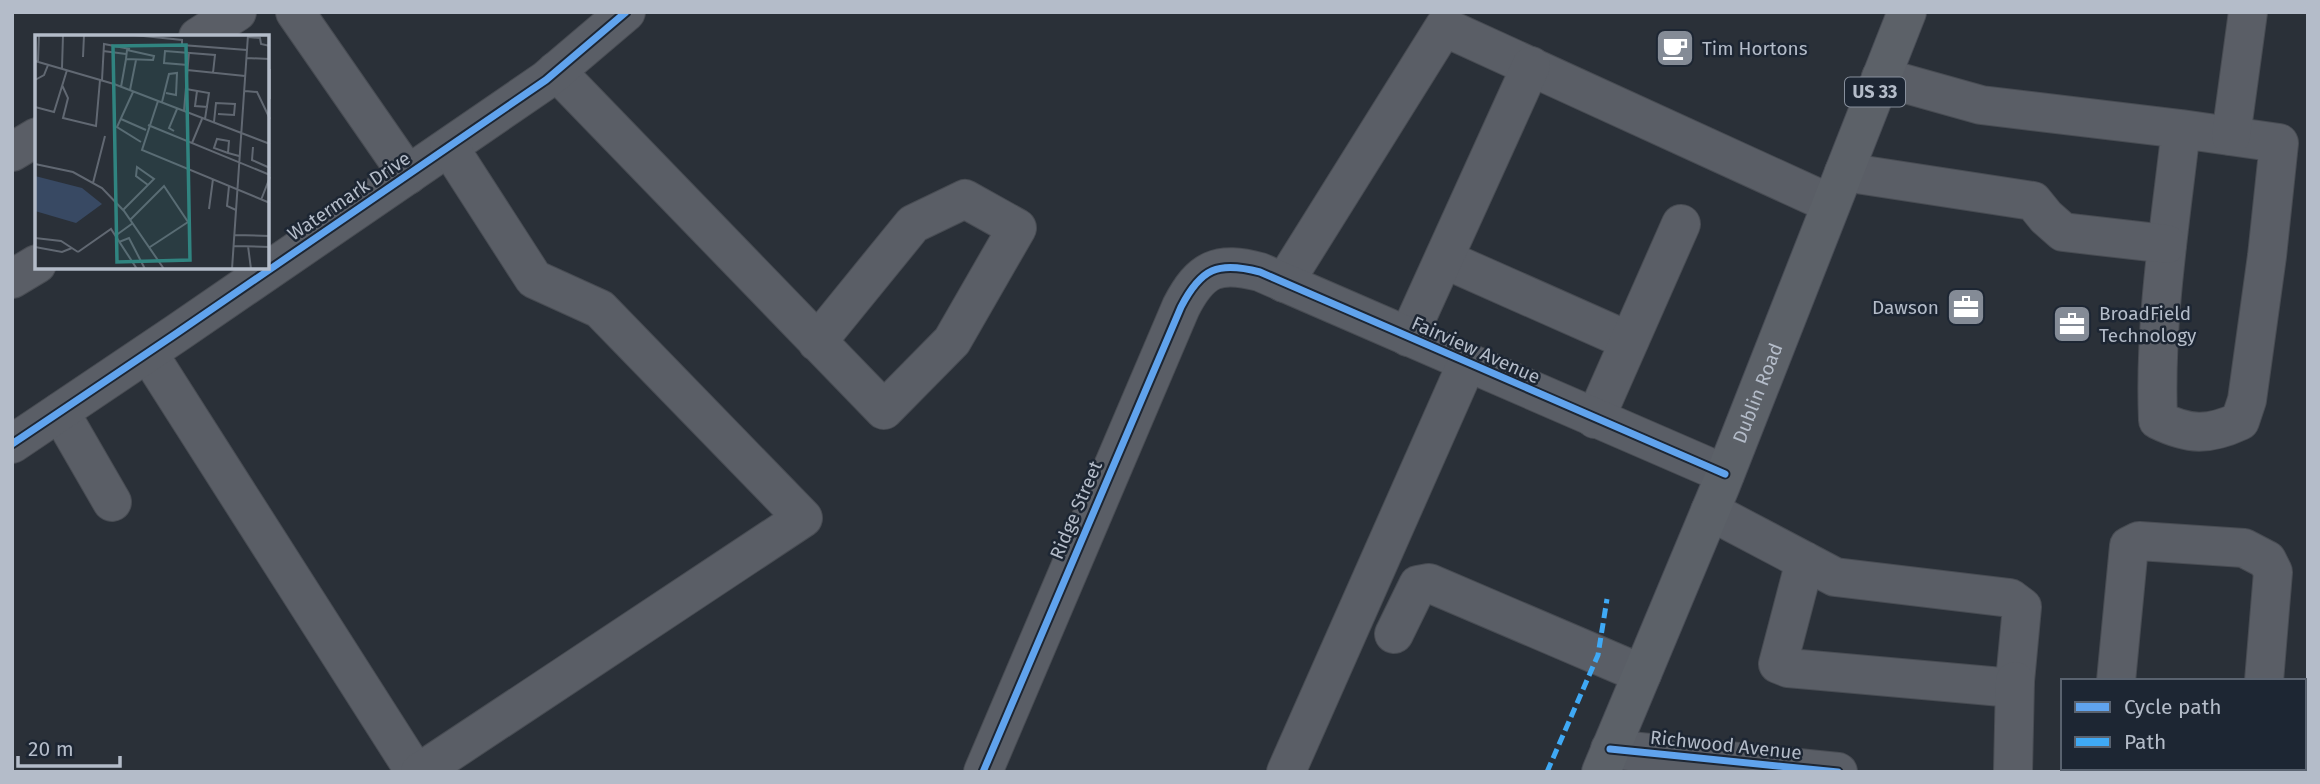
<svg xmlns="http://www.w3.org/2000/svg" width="2320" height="784" viewBox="0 0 2320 784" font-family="'Fira Sans',sans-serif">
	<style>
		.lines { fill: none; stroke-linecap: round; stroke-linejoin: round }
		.minor-casing { stroke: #484c53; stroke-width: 40 }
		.major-casing { stroke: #484c55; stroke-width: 40 }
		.minor { stroke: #5a5e66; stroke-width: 38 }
		.major { stroke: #5c6168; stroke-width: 38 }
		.quiet { stroke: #3fa9f5; stroke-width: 5; stroke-dasharray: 10 5; stroke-linecap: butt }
		.cycleway-casing { stroke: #1d2633; stroke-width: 11 }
		.cycleway { stroke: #60a3ed; stroke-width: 7 }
		.labels { text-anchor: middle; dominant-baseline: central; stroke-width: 5; stroke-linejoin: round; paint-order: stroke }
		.shield { fill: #1d2633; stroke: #878f9c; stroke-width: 2 }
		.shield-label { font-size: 18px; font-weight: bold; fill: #b4bcc9 }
		.poi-label { font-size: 19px; fill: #b4bcc9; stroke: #1d2633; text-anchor: start }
		.street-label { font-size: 19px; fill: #b4bcc9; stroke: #1d2633 }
		.inset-road { fill: none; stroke: #616872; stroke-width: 2 }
		.view { fill: #308480; fill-opacity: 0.15; stroke: #308480; stroke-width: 3.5 }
		.inset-edge { fill: none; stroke: #b4bcc9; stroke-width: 3.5 }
	</style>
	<rect width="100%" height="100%" fill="#2a3038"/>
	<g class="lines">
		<g class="minor-casing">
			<g id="minor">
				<path d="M295,12L408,175"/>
				<path d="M198,37L237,12"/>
				<path d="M556,71L884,410L952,341L1017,228L965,199L913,224L817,342"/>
				<path d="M1881,77L1981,105L2181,129C2170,225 2154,323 2158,420C2189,435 2208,436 2240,421L2247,400L2267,256L2279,143L2181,129"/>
				<path d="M2231,136L2248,12"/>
				<path d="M12,152L37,137"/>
				<path d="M1844,172L2033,201L2046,217L2063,232L2167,244"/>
				<path d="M1444,259L1629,341"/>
				<path d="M12,279L37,264"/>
				<path d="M1284,283L1444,27L1831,204"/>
				<path d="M1408,337L1531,66"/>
				<path d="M148,353L415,772"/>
				<path d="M60,412L112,502"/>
				<path d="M1595,419L1681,224"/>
				<path d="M12,444L177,333L546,80L626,12"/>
				<path d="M1710,511L1835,577L2010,598L2022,607L2015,681L2002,687L1788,668L1778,664L1805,561"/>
				<path d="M1394,634L1418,585L1429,583L1642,674"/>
				<path d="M2116,681L2129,546L2139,541L2244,548L2267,560L2273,572L2264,681"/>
				<path d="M1610,749L1838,772"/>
				<path d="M420,772L803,518L600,309L534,279L449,147"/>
				<path d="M983,772L1181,307C1201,268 1218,261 1260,272L1725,474"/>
				<path d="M1286,772L1467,363"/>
				<path d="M2013,772L2015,681"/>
				<path d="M2107,772V768"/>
				<path d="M2252,772L2253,768"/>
			</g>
		</g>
		<g class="major-casing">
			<g id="major">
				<path id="s1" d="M1601,772L1721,485L1907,12"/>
			</g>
		</g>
		<use href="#minor" class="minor"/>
		<use href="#major" class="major"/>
		<path class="quiet" d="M1547,772L1598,655L1607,599"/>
		<g class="cycleway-casing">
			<g id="cycleway">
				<path d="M12,444L177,333L546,80L626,12"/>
				<path d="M1610,749L1838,772"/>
				<path d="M983,772L1181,307C1201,268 1218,261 1260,272L1725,474"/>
			</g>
		</g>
		<use href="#cycleway" class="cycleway"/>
	</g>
	<defs>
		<g id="cafe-square" transform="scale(2.0125)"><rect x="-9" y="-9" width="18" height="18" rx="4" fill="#848b96" stroke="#1d2633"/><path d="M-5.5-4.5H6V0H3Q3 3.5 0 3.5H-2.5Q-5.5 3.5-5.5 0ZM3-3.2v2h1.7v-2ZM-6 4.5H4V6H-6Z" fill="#fff"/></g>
		<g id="office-square" transform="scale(2.0125)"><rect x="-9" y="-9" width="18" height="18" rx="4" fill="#848b96" stroke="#1d2633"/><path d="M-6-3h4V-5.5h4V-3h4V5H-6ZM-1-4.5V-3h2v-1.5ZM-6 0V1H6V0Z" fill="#fff"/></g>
	</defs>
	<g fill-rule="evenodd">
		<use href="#cafe-square" x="1675" y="48"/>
		<use href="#office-square" x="1966" y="307"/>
		<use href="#office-square" x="2072" y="324"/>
	</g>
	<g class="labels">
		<rect class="shield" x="1845" y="77.5" width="60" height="29" rx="5"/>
		<g class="shield-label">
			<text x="1875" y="92">US 33</text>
		</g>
		<g class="poi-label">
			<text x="1702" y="48">Tim Hortons</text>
			<text x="1939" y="307" text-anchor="end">Dawson</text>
			<text x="2099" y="313">BroadField<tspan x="2099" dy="22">Technology</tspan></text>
		</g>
		<g class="street-label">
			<text transform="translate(349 196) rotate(-34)">Watermark Drive</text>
			<text transform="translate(1476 350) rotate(24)">Fairview Avenue</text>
			<text stroke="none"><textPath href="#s1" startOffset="410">Dublin Road</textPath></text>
			<text transform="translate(1076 510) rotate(-67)">Ridge Street</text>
			<text transform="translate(1726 745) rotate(6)">Richwood Avenue</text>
		</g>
	</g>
	<g transform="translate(35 35)">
		<rect width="234" height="234" fill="#2a3038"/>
		<path d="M0,141L47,153L67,169L41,188L0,176Z" fill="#384963"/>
		<path class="inset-road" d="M99,0L147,5V10L212,15M213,2L225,3L226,9L235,11M68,16L91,19M48,22L49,0M212,23L235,24M0,26L79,49L235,109M3,27L4,0M153,30L129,28L130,16L180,20L178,38M27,33L28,0M235,34V64M152,35L210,41M0,45L9,40L13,30M67,45L69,9L95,14M27,50L33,63L28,83L61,91L65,45M86,52L91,24L118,25L119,21L92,15L91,24M151,54L174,58L170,84M95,55L101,25M162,56L160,71L173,72M210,56L222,57L235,84M98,57L82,92L106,107M123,66L107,115L235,168M127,67L134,39L142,38L141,60L131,58M0,72L19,77L32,35M149,76L154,17M86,84L111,95M179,87L181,68L200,69L199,80L183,79M113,90L235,140M139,96L134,93L142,74M157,108L167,84M218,112L217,125L235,133M193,118L179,113L182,104L194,106L193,118L204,121M0,129L38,137L67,153L89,176L129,234M58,148L70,101M194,151L192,171L201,175M226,165L235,142M174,174L178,144M88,175L119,144L102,132L101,141L113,150M95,185L129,151L153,187L115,212M200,200L235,201M80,201L98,188M0,203L26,206L43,217M84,207L94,203L110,234M199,211L235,212M213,211L216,234M0,212L27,217L37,213M43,217L76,194L102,234M197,234L213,0"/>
		<path class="view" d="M151,10L155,225L82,227L78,11Z"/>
		<rect width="234" height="234" class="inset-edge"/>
	</g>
	<rect width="2320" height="784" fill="none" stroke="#b4bcc9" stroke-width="28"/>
	<rect x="2061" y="679" width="245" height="91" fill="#1d2633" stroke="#59626f" stroke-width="2"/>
	<rect x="2075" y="702" width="35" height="10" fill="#60a3ed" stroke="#59626f" stroke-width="2"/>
	<text x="2124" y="714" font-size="21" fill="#b4bcc9">Cycle path</text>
	<rect x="2075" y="737" width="35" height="10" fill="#3fa9f5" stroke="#59626f" stroke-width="2"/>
	<text x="2124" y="749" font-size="21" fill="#b4bcc9">Path</text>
	<path d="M18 756v10h102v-10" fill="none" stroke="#b4bcc9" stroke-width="3.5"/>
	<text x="28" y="756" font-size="21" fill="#b4bcc9" stroke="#1d2633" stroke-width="5" paint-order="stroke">20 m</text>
</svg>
